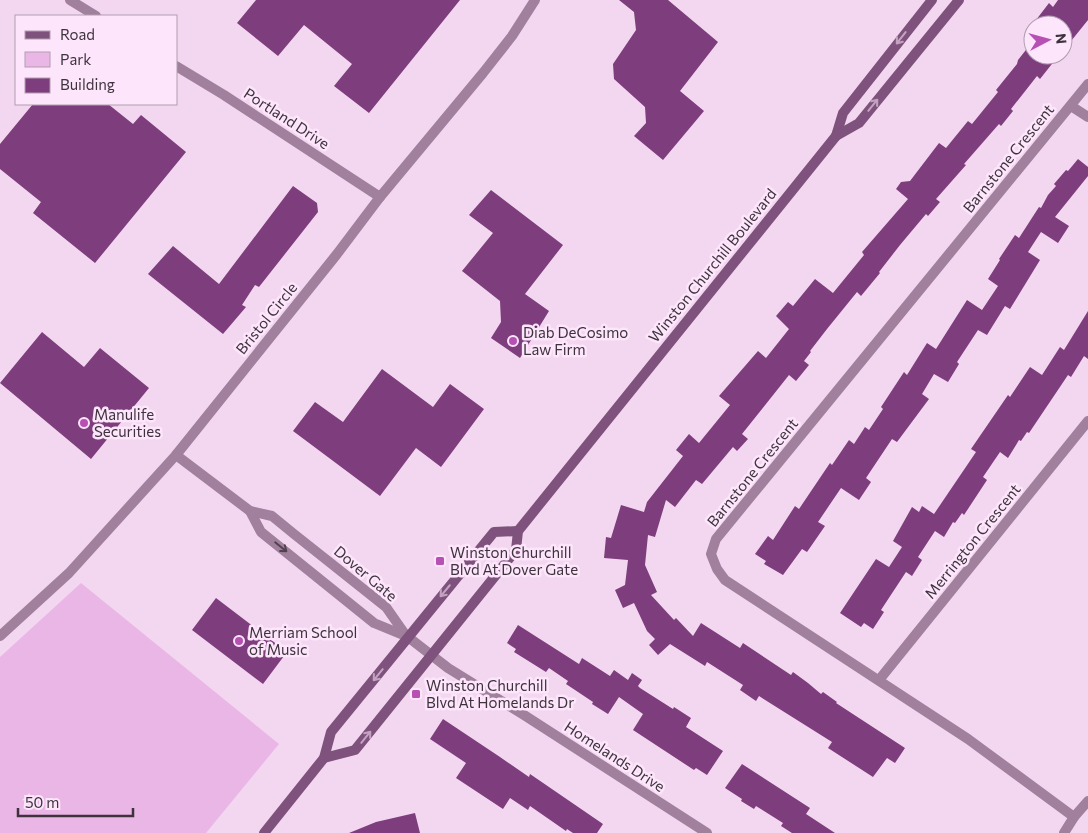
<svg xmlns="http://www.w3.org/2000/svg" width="1088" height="833" viewBox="0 0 1088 833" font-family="Commissioner,sans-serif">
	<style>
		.green { fill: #eab6e6 }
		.building { fill: #7e3d7c }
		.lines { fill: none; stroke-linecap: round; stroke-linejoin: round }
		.minor { stroke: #a0809d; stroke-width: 10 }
		.tertiary { stroke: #a0809d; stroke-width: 10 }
		.secondary { stroke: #7e527c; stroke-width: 10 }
		.oneway { stroke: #c4a3c2 }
		.oneway2 { stroke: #524250 }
		.poi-dot { fill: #b750b3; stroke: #fde6fb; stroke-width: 2 }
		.labels { text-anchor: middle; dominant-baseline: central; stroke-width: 5; stroke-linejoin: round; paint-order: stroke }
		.street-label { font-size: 15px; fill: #3e333d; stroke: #fde6fb }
		.poi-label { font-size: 15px; fill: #3e333d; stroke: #fde6fb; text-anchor: start }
	</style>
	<rect width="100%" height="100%" fill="#f3d7f0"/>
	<path class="green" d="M81,583L279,744L206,833H0V657Z"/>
	<g class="building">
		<path d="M256,0H460L369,113L334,86L352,64L304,25L278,56L237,23Z"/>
		<path d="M619,0H668L718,42L680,91L704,111L663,160L634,136L646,123L645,107L614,79L613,64L636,30L634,12Z"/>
		<path d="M1058,0H1088V20L1063,51V25H1042L1036,20L1049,3L1053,7Z"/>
		<path d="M1033,41V55H1059L1040,79L1037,76L1011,109L1013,111L1001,126L999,124L964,164L966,165L936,199L940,202L928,216L926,214L900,245L879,272L880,273L861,296L857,292L827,329L810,351L811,352L804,361L809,365L796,381L789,375L742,434L748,439L737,451L733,447L702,484L696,480L675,507L666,500L655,537L648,535L645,565L657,592L651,595L674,620L676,618L693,636L701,623L740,648L743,643L791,675L793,672L808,683L821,694L823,692L837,702L836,703L905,748L895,763L887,758L873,777L828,748L832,742L759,696L756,701L740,690L743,685L707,662L705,666L670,644L658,655L649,645L655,639L647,631L634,603L623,608L615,590L625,585L628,560L604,558L606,537L611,538L621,505L644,512L647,502L683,456L676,450L689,434L699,443L730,405L719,396L758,351L766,358L789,329L776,316L788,302L793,306L815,279L833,293L864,255L862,252L908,199L896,189L901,182L910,181L939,143L946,148L968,121L972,124L998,92L996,90L1017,64L1018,60Z"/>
		<path d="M33,104H108L133,124L141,115L186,152L95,263L33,213L41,202L0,169V144Z"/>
		<path d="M1078,159L1088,167V176L1055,217L1069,226L1058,243L1041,232L1028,252L1040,260L1010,309L1005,306L987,335L978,330L957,362L959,364L948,382L934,374L922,394L929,399L897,442L892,439L866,478L871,482L859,500L841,488L818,522L825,526L807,552L802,549L783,575L764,564L766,561L755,554L768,536L773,540L795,506L799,509L830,463L832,465L849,440L854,444L865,427L869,430L883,409L881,407L904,372L907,375L927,343L936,349L967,300L982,310L998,286L988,279L1000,260L999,259L1015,235L1019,238L1039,207L1041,208L1048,195L1056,186L1054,184L1066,170L1068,171Z"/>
		<path d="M293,186L317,203L318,212L259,287L255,285L242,305L246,307L223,334L148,274L173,246L219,284Z"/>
		<path d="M491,190L563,245L525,294L549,311L520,358L491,338L501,322L500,301L462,271L493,233L469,215Z"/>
		<path d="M1088,311V359L1084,356L1071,377L1068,375L1029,433L1027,432L1021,441L1019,440L1008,458L1000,452L983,477L987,480L964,515L962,513L955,523L953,522L944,537L935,531L918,557L922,560L912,576L906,572L881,610L884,612L873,629L864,623L861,627L840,613L876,559L889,567L902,547L893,541L912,507L919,512L922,506L934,514L976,452L971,449L1008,395L1010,397L1030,367L1042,375L1060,347L1064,350Z"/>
		<path d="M42,332L84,367L100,348L149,388L91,459L0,383Z"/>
		<path d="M382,369L433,407L450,384L484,409L441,467L416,448L380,496L293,431L315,402L343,422Z"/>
		<path d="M216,598L287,652L263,684L192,630Z"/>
		<path d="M518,625L579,664L582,658L610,676L614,670L628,680L632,673L642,680L638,686L640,688L673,709L674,707L691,718L686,727L723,751L707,775L696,768L694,770L633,730L643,714L619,697L608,714L592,704L593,702L566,684L568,681L549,668L546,672L514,652L516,649L507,643Z"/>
		<path d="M443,719L500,757L529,777L530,774L603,824L597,833H573L567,829L566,831L530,806L528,810L510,798L503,809L456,778L466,763L430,739Z"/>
		<path d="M742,764L810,808L806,814L835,833H792L781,826L783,823L756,806L754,809L741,801L742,799L725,788Z"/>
		<path d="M415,813L420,833H349L376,822Z"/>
	</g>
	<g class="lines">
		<g class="minor">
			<path d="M70,0L96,16"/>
			<path d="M176,66L224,95L380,197"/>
			<path d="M1071,106L1088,117"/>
			<path d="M879,680L1088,421"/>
			<path d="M1074,817L968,739L725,580L717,569L711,554L716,539L1088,84"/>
		</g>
		<g class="tertiary">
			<path d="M176,455L250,511L272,516L294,534L386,607L407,637"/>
			<path d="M250,511L261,532L374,623L408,637L448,668L524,715L707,833"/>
			<path d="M0,636L69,573L176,455L337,254L380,197L483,73L512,36L535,0"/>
			<path d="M1064,833L1074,817L1088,801"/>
		</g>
		<g class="secondary">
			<path d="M836,136L843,113L932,0"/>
			<path d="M324,758L355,750L516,550L518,531L836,136L859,123L959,0"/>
			<path d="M264,833L324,758L331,732L494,532L518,531"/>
		</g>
	</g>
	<defs><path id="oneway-shaft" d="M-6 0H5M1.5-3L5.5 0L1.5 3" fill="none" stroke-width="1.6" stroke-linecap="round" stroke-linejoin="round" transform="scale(1.25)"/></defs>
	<g class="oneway">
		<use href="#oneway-shaft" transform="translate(901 38) rotate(128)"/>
		<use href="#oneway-shaft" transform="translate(873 105) rotate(-51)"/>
		<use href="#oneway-shaft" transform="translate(445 591) rotate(130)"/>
		<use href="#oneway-shaft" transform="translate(378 675) rotate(129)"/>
		<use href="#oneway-shaft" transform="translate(366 737) rotate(-51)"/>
	</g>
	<use class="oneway2" href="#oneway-shaft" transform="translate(281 547) rotate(39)"/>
	<g class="poi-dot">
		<circle cx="513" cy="341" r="5"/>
		<circle cx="84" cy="423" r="5"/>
		<rect x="435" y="556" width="10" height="10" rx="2.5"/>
		<circle cx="239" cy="641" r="5"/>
		<rect x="411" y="689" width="10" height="10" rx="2.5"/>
	</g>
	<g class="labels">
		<g class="street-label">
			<text transform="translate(287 118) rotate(33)">Portland Drive</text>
			<text transform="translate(1008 158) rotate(-51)">Barnstone Crescent</text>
			<text transform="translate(712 265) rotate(-51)">Winston Churchill Boulevard</text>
			<text transform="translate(266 318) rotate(-51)">Bristol Circle</text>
			<text transform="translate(752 472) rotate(-51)">Barnstone Crescent</text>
			<text transform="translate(972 541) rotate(-51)">Merrington Crescent</text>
			<text transform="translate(366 573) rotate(40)">Dover Gate</text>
			<text transform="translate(615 756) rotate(33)">Homelands Drive</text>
		</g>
		<g class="poi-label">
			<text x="523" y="332">Diab DeCosimo<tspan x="523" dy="17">Law Firm</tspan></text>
			<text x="94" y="414">Manulife<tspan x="94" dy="17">Securities</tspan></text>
			<text x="450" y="552">Winston Churchill<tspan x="450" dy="17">Blvd At Dover Gate</tspan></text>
			<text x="249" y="632">Merriam School<tspan x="249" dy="17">of Music</tspan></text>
			<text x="426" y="685">Winston Churchill<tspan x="426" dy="17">Blvd At Homelands Dr</tspan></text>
		</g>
	</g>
	<rect x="15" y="15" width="162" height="90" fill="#fde6fb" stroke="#b19eaf"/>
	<rect x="25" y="31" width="25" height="8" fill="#7e527c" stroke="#b19eaf"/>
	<text x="60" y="40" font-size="15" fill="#3e333d">Road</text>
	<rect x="25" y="52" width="25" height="15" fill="#eab6e6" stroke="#b19eaf"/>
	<text x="60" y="65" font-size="15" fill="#3e333d">Park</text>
	<rect x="25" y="78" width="25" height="15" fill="#7e3d7c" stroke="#b19eaf"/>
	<text x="60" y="90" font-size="15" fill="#3e333d">Building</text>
	<g transform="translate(1048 40) rotate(84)"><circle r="24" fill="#fde6fb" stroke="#b19eaf"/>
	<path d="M0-4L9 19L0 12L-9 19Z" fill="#b750b3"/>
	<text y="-8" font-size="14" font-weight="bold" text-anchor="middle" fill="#3e333d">N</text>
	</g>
	<path d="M18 808v8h115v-8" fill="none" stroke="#3e333d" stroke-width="2.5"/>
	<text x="25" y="808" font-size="15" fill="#3e333d" stroke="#fde6fb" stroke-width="4" paint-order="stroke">50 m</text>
</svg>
